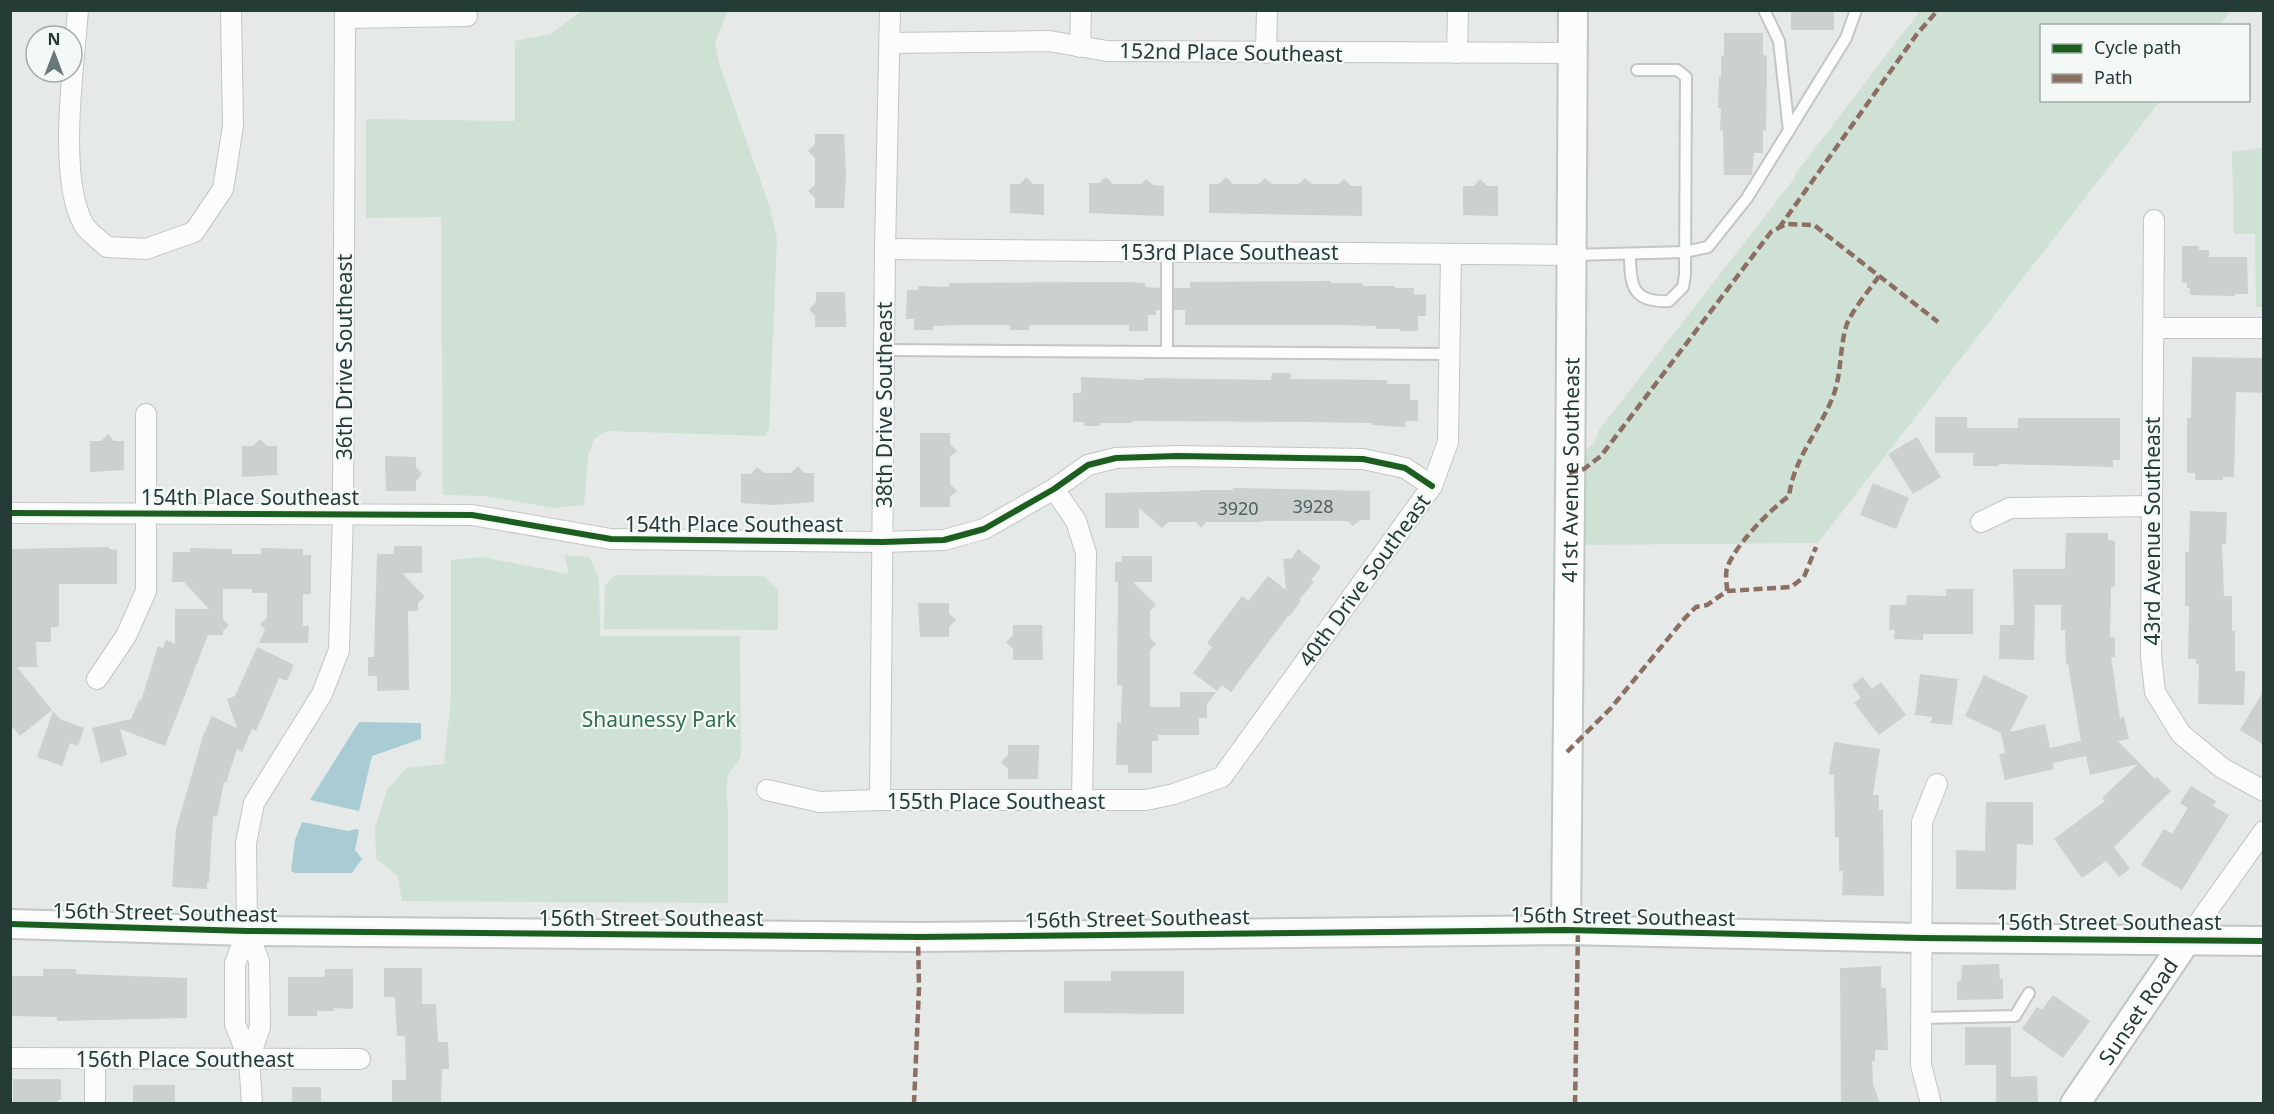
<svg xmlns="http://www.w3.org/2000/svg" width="2274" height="1114" viewBox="0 0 2274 1114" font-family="'Noto Sans',sans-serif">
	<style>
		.green { fill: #cfe1d5 }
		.water { fill: #a9ccd4 }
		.building { fill: #ccd0cf }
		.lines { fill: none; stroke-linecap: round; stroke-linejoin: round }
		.lane-casing { stroke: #c2c6c4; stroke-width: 14 }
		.street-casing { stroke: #c2c6c4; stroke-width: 22 }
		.secondary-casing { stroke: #c0c7c4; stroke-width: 32 }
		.lane { stroke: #fbfcfb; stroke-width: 10 }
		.street { stroke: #fbfcfb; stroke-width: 20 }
		.secondary { stroke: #fbfcfb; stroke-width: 28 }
		.quiet { stroke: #8d6e63; stroke-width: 4.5; stroke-dasharray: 9 4.5; stroke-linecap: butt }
		.cycleway-casing { stroke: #f3f8f6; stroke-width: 10 }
		.cycleway { stroke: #1b5e20; stroke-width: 6 }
		.labels { text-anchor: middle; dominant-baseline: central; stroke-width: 4.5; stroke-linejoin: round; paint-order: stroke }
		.number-label { font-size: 18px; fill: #4f615d }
		.street-label { font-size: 21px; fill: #243b36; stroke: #f3f8f6 }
		.park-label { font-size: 21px; fill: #316f4c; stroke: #f3f8f6 }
	</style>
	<rect width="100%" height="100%" fill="#e5e9e7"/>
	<g class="green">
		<path d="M581,11H728L715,43L719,63L770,208L777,239L769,429L765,436L607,431L594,439L588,456L584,505L553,508L485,496L443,495L441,217L366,218V119L515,121V41L551,34Z"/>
		<path d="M1920,11H2231L2219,25L2042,26V100L2160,101L1818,543L1579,545L1580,482L1587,449L1595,442L1599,430L1793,180L1796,173Z"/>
		<path d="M2263,148L2264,307H2256L2255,234H2234L2232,152Z"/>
		<path d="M564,555L589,557L599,578L600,636H740L741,757L728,775L726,791L728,810V903L402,901L398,876L376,859L375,828L387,790L406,768L444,764L451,699V560L482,557L569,574Z"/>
		<path d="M615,575L764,576L778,590V630L604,629L605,585Z"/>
	</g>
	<g class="water">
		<path d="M359,722L421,723V739L372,756L359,811L310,800Z"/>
		<path d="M302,822L348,831L355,829L359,830L355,850L362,859L352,873H295L291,871L295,840Z"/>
	</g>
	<g class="building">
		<rect x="1791" y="10" width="43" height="20"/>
		<path d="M1724,33H1763V55L1767,56L1766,131L1763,130V153H1754L1752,175H1724L1723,131L1720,130L1721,108H1718L1719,77L1721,78V56L1724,55Z"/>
		<path d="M815,134H844L846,174L844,208H815V198L808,191L815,185V158L808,151L815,144Z"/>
		<path d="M1026,177L1033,184H1044V215L1010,213V184H1020Z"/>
		<path d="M1106,177L1113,184H1141L1146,179L1153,185L1164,186V216L1089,213V183H1099Z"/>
		<path d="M1226,177L1233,184H1259L1265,178L1272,184H1299L1305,178L1312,184H1339L1344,179L1351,186H1362V216L1209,213V184H1219Z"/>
		<path d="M1480,179L1487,186H1498V216L1463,215V186H1474Z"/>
		<path d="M2182,246H2199V250H2209V257H2247L2248,294H2235V296L2190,295V288H2187V283H2182Z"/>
		<path d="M1331,281V283H1363V286H1395V288H1414V295L1426,294V316H1418V331H1400V329H1376V326L1344,325H1185V310H1174V288H1190V282Z"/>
		<path d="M1124,282L1145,283V287L1160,288V310H1156V315H1148V331H1129V325H1029V330H1010V325H965L933,326V330H914V319H906L907,290H918V286L949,287V283Z"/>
		<path d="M816,292H845L846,327H815V316L809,309L816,302Z"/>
		<path d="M2192,357L2264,358V393L2236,392L2234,477H2223V480H2195V473H2187V418H2191Z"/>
		<path d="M1272,373H1291V379L1387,380V384H1410V400H1418V421H1405V427L1372,425V423L1308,422L1132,421V423H1100V426H1084V422H1073V393H1081V377L1144,380V378L1271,380Z"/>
		<path d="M1935,417H1967V428H2018V418H2120V460H2113V467L1999,464V466H1973V453H1935Z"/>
		<path d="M920,433H950V444L957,451L950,457V484L957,491L950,497V507H920Z"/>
		<path d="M108,434L114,441H124V470L90,472V441H101Z"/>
		<path d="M1917,437L1941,477L1913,494L1888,454Z"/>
		<path d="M260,439L267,446H277V475L242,477V446H253Z"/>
		<path d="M385,456L416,457V467L422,474L416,481V491H386Z"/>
		<path d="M798,466L804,473H814V502L775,505L741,503V474H751L757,467L764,473H791Z"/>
		<path d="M1873,483L1909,498L1896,529L1860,515Z"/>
		<path d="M1233,488L1370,491V520H1360L1353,526L1348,521H1261L1263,522H1206L1201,528L1196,522H1168L1162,528L1139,508V528H1105V493L1200,491V490H1233Z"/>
		<path d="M2190,511L2227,512L2226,544H2222L2224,596H2232V631H2235V671H2245L2244,705L2198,704L2199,664H2196V659H2188L2189,606H2185V552H2189Z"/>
		<path d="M2066,533H2108V540L2115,541V587H2111L2110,637H2115V657H2111L2120,718L2124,717L2129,739L2118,741L2155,779L2157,777L2171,791L2114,847L2130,869L2119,877L2106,861L2082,878L2054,839L2105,801L2102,798L2138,764L2090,775L2086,756L2053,763L2054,769L2005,780L1999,754L2005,753L2001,733L1965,716L1984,675L2028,696L2010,732L2045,724L2050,748L2081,741L2068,664H2066L2065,630H2061V605H2035L2034,660L1999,659L2000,625H2014L2013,569H2065Z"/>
		<path d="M394,546H422V573H402L425,597L418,603V611H408L409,690L377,691V676H368V657H374L377,554H394Z"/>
		<path d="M109,547V549L117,550V584H59V627H51V642H36L37,667H17L52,710L20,736L10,724V549Z"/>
		<path d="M190,548L232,549V554H261V548L303,549V555H311V594H303V626H309L308,643H259L265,630L260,624L267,618V593H252V589H223V619L229,625L223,631V635H208L165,746L120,729L127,755L101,763L92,728L131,719L139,700L141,701L158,646L163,648L166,640L175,644V609H209L184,582H172L173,552H190Z"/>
		<path d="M1298,549L1321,567L1311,580L1314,582L1299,600L1301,601L1289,617L1288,616L1231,692L1222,685L1217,691L1193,673L1212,647L1207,643L1242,596L1248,601L1268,576L1286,590L1283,559L1292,558Z"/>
		<path d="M1122,556H1152V582H1133L1156,605L1150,611V638L1156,644L1150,650V707H1180V692H1216L1207,704V718H1199V735H1158V741H1152V773H1128V765H1116L1117,723H1121L1122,685H1117L1118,582H1115V562H1122Z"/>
		<path d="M1946,589H1973V634H1923V640L1894,639L1895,630H1889L1890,605H1906L1907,595L1946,596Z"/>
		<path d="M918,603H949V613L956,620L949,627V637H920Z"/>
		<path d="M1013,625H1042L1043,660H1013V649L1006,642L1013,635Z"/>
		<path d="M257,647L294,665L287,681L279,678L256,731L252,729L242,752L237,749L226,783L224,782L217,817L213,816L209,882H207V889L172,887L176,829L203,736L212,716L237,728L227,699L235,696Z"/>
		<path d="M1920,674L1958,679L1952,725L1931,723L1932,717L1915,715Z"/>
		<path d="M1863,677L1872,689L1881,682L1906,715L1879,735L1854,703L1861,698L1852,685Z"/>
		<path d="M2264,690V745L2240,730Z"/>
		<path d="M53,711L60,719L84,728L78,746L70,743L62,766L37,757Z"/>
		<path d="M1834,742L1880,749L1873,795H1879V810H1883L1884,896L1842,895L1843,871H1839V837H1835L1834,775L1829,774Z"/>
		<path d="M1008,745H1039L1038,779H1008V769L1001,762L1008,755Z"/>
		<path d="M2191,786L2216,801L2213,806L2229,815L2182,890L2141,865L2164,829L2172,834L2188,808L2180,803Z"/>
		<path d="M1986,802H2033V845L2017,844L2016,890L1956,889V850L1985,851Z"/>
		<path d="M1999,964L2000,979H2003V999L1957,1000V981H1961L1962,965Z"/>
		<path d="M1881,966V988H1886L1888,1050H1875V1061H1872L1873,1084L1880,1104H1841L1840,968Z"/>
		<path d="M384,968H422V1004H436L438,1042H448L449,1069H442L441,1104H392V1080H406L405,1036H397L395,997H384Z"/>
		<path d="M43,969H76V974L187,978V1018L57,1021V1017L10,1016V976H43Z"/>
		<path d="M325,969H353V1009L334,1008V1011H317V1016H288V977H325Z"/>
		<path d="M1111,971H1184V1014L1064,1013V981H1111Z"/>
		<path d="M2053,995L2090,1021L2063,1058L2022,1029L2037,1007L2042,1010Z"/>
		<path d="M1965,1027H2011V1077L2037,1076L2038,1104H1996V1065H1965Z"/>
		<path d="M13,1079H61V1100H58V1104H13Z"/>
		<rect x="133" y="1085" width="42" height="19"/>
		<rect x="292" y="1087" width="29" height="17"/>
	</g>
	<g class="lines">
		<g class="lane-casing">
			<g id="lane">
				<path d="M1764,10L1779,41L1789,131"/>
				<path d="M1630,254C1630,285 1632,303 1669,301L1683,287L1685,275L1686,77L1677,70H1637"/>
				<path d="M1573,255L1685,252L1708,247L1747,198L1846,38L1856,10"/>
				<path d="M885,350L1449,354"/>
				<path d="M1167,352V252"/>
				<path d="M1921,1018L2015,1016L2029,993"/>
			</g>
		</g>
		<g class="street-casing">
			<g id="street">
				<path d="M78,10C74,65 57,178 84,225C89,233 100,240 107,247L146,249L194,232L223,189L233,126L231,10"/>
				<path d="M345,18L467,16"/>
				<path d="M890,43L1049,41L1107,51L1573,53"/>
				<path d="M1080,47L1081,10"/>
				<path d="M1266,53L1267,10"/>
				<path d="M1457,53L1458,10"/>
				<path d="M2154,220L2151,656L2155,692L2181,734L2222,768L2264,791"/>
				<path d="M885,249L1573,255"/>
				<path d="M2155,328H2264"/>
				<path d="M1054,489L1076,521L1086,553L1082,801"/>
				<path d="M10,513L472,515L611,539L883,542L944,540L984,529L1054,489L1088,465L1116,458L1177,456L1363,459L1405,468L1432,486"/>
				<path d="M1981,522L2010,508L2152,506"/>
				<path d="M97,679L126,636L146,591V414"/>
				<path d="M767,790L820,802L880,800H1146L1174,794L1222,777L1432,486L1448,442L1451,254"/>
				<path d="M880,800L885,249L890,10"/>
				<path d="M247,931L259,961L260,1027L249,1059"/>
				<path d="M2187,939L2264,831"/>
				<path d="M10,1058L360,1059"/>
				<path d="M95,1058V1104"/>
				<path d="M252,1104L249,1059L235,1024V964L247,931L246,843L254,803L322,694L339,650L343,514L345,10"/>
				<path d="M1931,1104L1921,1065L1922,822L1937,784"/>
			</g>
		</g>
		<g class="secondary-casing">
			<g id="secondary">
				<path d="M10,924L247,931L918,937L1566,930L1921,938L2264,941"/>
				<path id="s1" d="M1566,930C1568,623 1573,317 1573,10"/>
				<path id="s2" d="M2075,1104L2187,939"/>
			</g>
		</g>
		<use href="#lane" class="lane"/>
		<use href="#street" class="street"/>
		<use href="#secondary" class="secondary"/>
		<g class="quiet">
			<path d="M1779,228L1917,34L1938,10"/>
			<path d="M1569,473L1584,469L1601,456L1771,232L1786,224L1814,225L1938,322"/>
			<path d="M1727,591C1727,584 1725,574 1727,568C1735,545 1770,510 1789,496C1794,458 1818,433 1832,399C1842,375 1839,351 1846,327C1849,314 1871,288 1879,276"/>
			<path d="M1567,752L1611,708L1685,618L1696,607L1707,605L1727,591L1791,587L1804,577L1816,547"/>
			<path d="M914,1104L919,988L918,937"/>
			<path d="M1575,1104L1578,930"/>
		</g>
		<g class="cycleway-casing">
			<g id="cycleway">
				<path d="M10,513L472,515L611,539L883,542L944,540L984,529L1054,489L1088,465L1116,458L1177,456L1363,459L1405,468L1432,486"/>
				<path d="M10,924L247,931L918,937L1566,930L1921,938L2264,941"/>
			</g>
		</g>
		<use href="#cycleway" class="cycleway"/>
	</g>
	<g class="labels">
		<g class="number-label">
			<text x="1313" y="506">3928</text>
			<text x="1238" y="508">3920</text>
		</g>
		<g class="street-label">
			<text transform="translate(1231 52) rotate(1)">152nd Place Southeast</text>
			<text x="1229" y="252">153rd Place Southeast</text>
			<text transform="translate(344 357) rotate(-90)">36th Drive Southeast</text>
			<text transform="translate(884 405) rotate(-90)">38th Drive Southeast</text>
			<text stroke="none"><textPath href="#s1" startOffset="460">41st Avenue Southeast</textPath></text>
			<text x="250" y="497">154th Place Southeast</text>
			<text x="734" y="524">154th Place Southeast</text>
			<text transform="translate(2152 531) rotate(-90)">43rd Avenue Southeast</text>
			<text transform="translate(1364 580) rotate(-54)">40th Drive Southeast</text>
			<text x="996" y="801">155th Place Southeast</text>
			<text transform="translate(165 912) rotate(1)">156th Street Southeast</text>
			<text transform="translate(1623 916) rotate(1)">156th Street Southeast</text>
			<text x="651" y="918">156th Street Southeast</text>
			<text transform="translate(1137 918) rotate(-1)">156th Street Southeast</text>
			<text x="2109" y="922">156th Street Southeast</text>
			<text stroke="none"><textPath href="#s2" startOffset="112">Sunset Road</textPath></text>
			<text x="185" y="1059">156th Place Southeast</text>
		</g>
		<g class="park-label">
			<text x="659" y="719">Shaunessy Park</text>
		</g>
	</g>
	<rect width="2274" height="1114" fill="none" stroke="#243b36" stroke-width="24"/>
	<rect x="2040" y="24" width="210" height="78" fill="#f3f8f6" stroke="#a0aca9" stroke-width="1.5"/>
	<rect x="2052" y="44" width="30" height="9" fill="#1b5e20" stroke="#a0aca9" stroke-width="1.5"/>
	<text x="2094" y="54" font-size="18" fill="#243b36">Cycle path</text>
	<rect x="2052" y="74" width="30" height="9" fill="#8d6e63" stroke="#a0aca9" stroke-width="1.5"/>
	<text x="2094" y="84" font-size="18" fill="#243b36">Path</text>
	<g transform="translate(54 54)"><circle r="28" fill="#f3f8f6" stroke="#a0aca9" stroke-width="1.5"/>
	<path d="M0-4.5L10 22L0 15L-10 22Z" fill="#687874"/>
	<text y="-9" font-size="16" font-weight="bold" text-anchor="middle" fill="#243b36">N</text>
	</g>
</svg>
